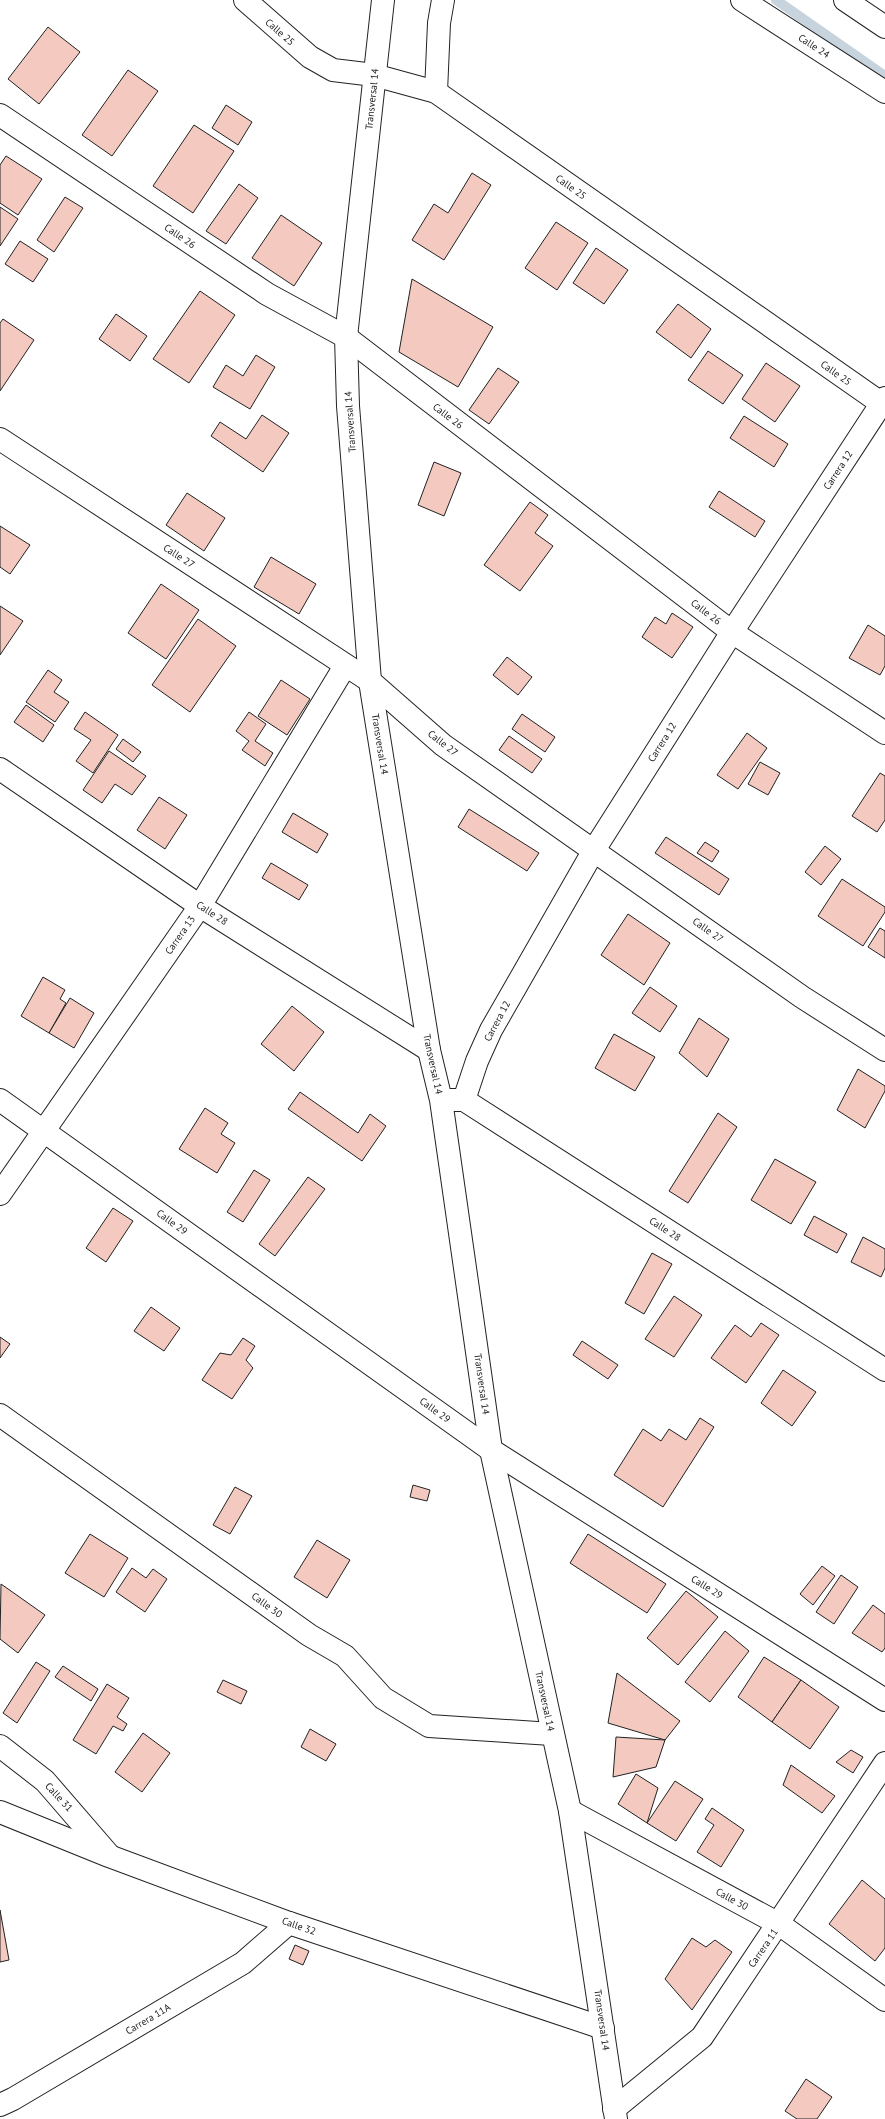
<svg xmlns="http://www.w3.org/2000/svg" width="885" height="2119" viewBox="0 0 885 2119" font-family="'PT Sans',sans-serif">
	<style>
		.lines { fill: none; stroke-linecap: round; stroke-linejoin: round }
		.stream { stroke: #c7d3dd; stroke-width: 10 }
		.building { fill: #f3c9c0; stroke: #222 }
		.minor-casing { stroke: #222; stroke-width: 24 }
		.tertiary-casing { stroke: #222; stroke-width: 24 }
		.minor { stroke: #fff; stroke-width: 22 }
		.tertiary { stroke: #fff; stroke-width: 22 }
		.labels { text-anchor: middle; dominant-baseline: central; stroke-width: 3; stroke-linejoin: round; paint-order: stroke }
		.street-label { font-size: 10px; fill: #222; stroke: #fff }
	</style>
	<rect width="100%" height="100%" fill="#fff"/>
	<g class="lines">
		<path class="stream" d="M776,0L885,76"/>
	</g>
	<g class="building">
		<path d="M48,27L80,52L39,104L8,79Z"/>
		<path d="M128,70L158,91L112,156L82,135Z"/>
		<path d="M226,105L252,122L238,145L212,128Z"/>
		<path d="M194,125L234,151L193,213L153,186Z"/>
		<path d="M6,156L42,179L18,215L0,203V165Z"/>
		<path d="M472,173L491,185L444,260L412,240L434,204L448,213Z"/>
		<path d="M239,184L258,198L226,244L206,231Z"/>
		<path d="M65,197L83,208L54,252L37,240Z"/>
		<path d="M0,207L18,219L0,246Z"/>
		<path d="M281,215L322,243L294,286L252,258Z"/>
		<path d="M556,222L588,243L557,290L525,268Z"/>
		<path d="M20,241L48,259L33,282L5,264Z"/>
		<path d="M596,248L628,270L604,304L573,283Z"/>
		<path d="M412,279L493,327L458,387L399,352Z"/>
		<path d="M200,291L235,315L189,383L153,359Z"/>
		<path d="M678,304L711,329L691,358L656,332Z"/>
		<path d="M116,314L147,336L130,361L99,339Z"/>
		<path d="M3,319L34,340L0,391V323Z"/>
		<path d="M708,351L743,375L723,404L688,380Z"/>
		<path d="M256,355L275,367L250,409L213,387L226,365L243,376Z"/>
		<path d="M766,363L800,386L775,422L742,399Z"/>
		<path d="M498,368L519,382L489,424L469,410Z"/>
		<path d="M262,415L289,433L263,472L211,436L220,422L246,439Z"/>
		<path d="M744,416L788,444L774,467L730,438Z"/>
		<path d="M434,462L461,473L444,516L418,505Z"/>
		<path d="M719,491L765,521L755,537L709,507Z"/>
		<path d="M187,493L225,518L204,551L166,525Z"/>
		<path d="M530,502L548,515L535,533L553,546L520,591L484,565Z"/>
		<path d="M0,526L30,545L10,574L0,567Z"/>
		<path d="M271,557L316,584L299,614L254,587Z"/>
		<path d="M161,584L199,610L166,659L128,633Z"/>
		<path d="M0,606L23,621L0,655Z"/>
		<path d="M672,613L693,627L672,658L642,637L655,617L666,624Z"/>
		<path d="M198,619L236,646L190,712L152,685Z"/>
		<path d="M868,625L885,636V666L880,675L849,658Z"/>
		<path d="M507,657L532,677L518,695L493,675Z"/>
		<path d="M48,670L62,680L54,692L69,702L55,722L26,702Z"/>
		<path d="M281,680L310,699L287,735L258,716Z"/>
		<path d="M26,705L54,725L43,742L14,722Z"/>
		<path d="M85,712L118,735L93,773L76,761L91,740L74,729Z"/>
		<path d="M249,712L266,724L255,741L273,753L265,766L242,750L249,741L236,731Z"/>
		<path d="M522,714L555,737L545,752L512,729Z"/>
		<path d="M747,733L767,748L738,789L717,775Z"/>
		<path d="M509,736L542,759L532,773L499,750Z"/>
		<path d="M123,739L141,752L133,762L116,749Z"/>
		<path d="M109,751L146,776L132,795L115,784L102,803L83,790Z"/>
		<path d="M760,762L780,773L768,795L748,784Z"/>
		<path d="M880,773L885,776V820L877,832L852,816Z"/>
		<path d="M159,797L187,815L165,849L137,830Z"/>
		<path d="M469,809L539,853L527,871L458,827Z"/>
		<path d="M293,813L328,834L317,853L282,832Z"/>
		<path d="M666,837L729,879L719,895L655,853Z"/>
		<path d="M705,842L719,851L712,862L697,853Z"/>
		<path d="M825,846L841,859L821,885L805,872Z"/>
		<path d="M271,863L308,885L299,900L262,878Z"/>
		<path d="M842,879L885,907V912L863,946L818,916Z"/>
		<path d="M628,914L670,943L644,985L601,955Z"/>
		<path d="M880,928L885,931V958L868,947Z"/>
		<path d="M43,977L65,990L60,999L66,1003L49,1033L21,1016Z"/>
		<path d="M650,987L677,1006L660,1032L632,1013Z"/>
		<path d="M70,998L94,1013L74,1048L49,1033Z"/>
		<path d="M292,1006L324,1032L294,1071L261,1044Z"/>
		<path d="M699,1018L729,1039L707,1077L679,1053Z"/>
		<path d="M614,1034L655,1057L635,1091L595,1068Z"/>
		<path d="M858,1069L885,1086V1091L865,1128L837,1110Z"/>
		<path d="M300,1092L358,1133L370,1114L386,1126L362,1161L288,1109Z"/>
		<path d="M205,1108L228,1123L221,1134L235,1143L217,1173L179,1149Z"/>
		<path d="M718,1113L737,1127L688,1203L669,1191Z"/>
		<path d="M775,1159L816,1182L791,1224L751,1200Z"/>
		<path d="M254,1170L270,1180L243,1222L227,1212Z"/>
		<path d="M308,1177L325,1189L275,1256L259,1244Z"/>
		<path d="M113,1208L133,1221L106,1262L86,1248Z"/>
		<path d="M814,1216L847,1234L837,1253L804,1235Z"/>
		<path d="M863,1237L885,1249V1268L881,1277L851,1262Z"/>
		<path d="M652,1253L672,1264L644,1314L625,1303Z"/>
		<path d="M674,1296L702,1315L674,1357L645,1339Z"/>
		<path d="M151,1307L180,1328L164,1351L134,1331Z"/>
		<path d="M761,1323L779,1335L746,1383L711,1358L735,1325L751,1337Z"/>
		<path d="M0,1337L10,1344L0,1358Z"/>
		<path d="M243,1338L255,1346L246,1360L253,1368L232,1399L202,1380L220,1353L231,1355Z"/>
		<path d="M582,1341L618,1365L608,1379L573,1355Z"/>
		<path d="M783,1370L816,1392L792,1426L761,1403Z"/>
		<path d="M700,1418L714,1427L663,1507L614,1475L643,1429L661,1441L669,1429L686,1440Z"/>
		<path d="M413,1485L430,1490L427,1501L410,1497Z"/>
		<path d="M235,1487L252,1496L230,1534L213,1525Z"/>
		<path d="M90,1534L128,1558L104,1597L65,1573Z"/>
		<path d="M588,1534L666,1584L647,1613L570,1563Z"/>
		<path d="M317,1540L350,1560L327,1598L294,1577Z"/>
		<path d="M822,1566L835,1576L813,1605L800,1594Z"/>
		<path d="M132,1568L146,1578L153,1569L167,1579L145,1612L116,1592Z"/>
		<path d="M841,1575L858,1587L834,1624L816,1612Z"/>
		<path d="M1,1584L45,1615L18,1653L0,1639Z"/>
		<path d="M686,1591L718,1617L678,1665L647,1638Z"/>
		<path d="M873,1605L885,1614V1648L882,1652L852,1633Z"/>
		<path d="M725,1631L749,1651L710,1702L685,1682Z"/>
		<path d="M764,1657L801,1680L772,1722L738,1697Z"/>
		<path d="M36,1662L50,1671L17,1723L3,1713Z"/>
		<path d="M63,1666L98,1689L91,1701L55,1677Z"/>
		<path d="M617,1673L680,1721L665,1740L608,1723Z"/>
		<path d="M223,1680L247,1691L241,1704L217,1692Z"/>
		<path d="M801,1680L839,1707L810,1749L772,1722Z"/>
		<path d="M107,1684L129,1698L117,1717L127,1724L123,1731L113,1726L96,1754L73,1740Z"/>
		<path d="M310,1729L336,1744L326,1761L301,1747Z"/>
		<path d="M143,1733L170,1753L142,1792L115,1772Z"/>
		<path d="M616,1737L665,1740L656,1767L613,1777Z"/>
		<path d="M851,1750L863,1757L853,1773L836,1762Z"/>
		<path d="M791,1765L835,1796L822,1813L783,1785Z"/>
		<path d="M636,1774L658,1788L647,1823L618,1804Z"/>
		<path d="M675,1781L703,1799L676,1841L647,1823Z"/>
		<path d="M712,1808L744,1830L721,1867L697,1852L714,1825L705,1819Z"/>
		<path d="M862,1880L885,1899V1948L875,1961L829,1924Z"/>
		<path d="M0,1910L9,1960L0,1962Z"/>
		<path d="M692,1938L706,1947L715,1940L732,1952L692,2010L665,1979Z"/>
		<path d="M295,1945L309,1951L303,1965L289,1959Z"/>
		<path d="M806,2079L832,2097L817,2119H797L785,2111Z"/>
	</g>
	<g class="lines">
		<g class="minor-casing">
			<g id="minor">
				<path d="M245,0L310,57L333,70L374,75L436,92L885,406"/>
				<path d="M742,0L885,92"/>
				<path d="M845,0L885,27"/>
				<path d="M436,92L439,23L443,0"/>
				<path d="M0,115L267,294L346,337L732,632L885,733"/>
				<path d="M0,439L370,681L443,745L802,997L885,1050"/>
				<path d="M0,769L200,906L429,1050"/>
				<path d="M0,1100L491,1450L885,1700"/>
				<path d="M450,1100H464L885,1370"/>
				<path d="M464,1100L477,1061L491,1030L594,850L732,632L885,398"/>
				<path d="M0,1194L200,906L345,666"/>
				<path d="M0,1415L309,1635L345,1656L383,1698L429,1726L552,1734"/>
				<path d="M0,1746L45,1781L109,1855"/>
				<path d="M570,1811L779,1924L885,2000"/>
				<path d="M0,1812L109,1856L289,1923L603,2028"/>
				<path d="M0,2105L13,2099L243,1963L289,1923"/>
				<path d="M614,2109L702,2037L885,1763"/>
			</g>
		</g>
		<g class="tertiary-casing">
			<path id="tertiary" d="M383,0L346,337L348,406L370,681L429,1050L441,1100L491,1450L570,1811L616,2119"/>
		</g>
		<use href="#minor" class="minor"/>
		<use href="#tertiary" class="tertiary"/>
	</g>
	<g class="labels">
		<g class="street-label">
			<text transform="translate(280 32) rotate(41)">Calle 25</text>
			<text transform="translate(814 46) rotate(33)">Calle 24</text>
			<text transform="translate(372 99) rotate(-84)">Transversal 14</text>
			<text transform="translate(571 187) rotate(35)">Calle 25</text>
			<text transform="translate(180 236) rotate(34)">Calle 26</text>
			<text transform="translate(836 373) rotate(35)">Calle 25</text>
			<text transform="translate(448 416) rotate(37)">Calle 26</text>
			<text transform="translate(350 422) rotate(-94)">Transversal 14</text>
			<text transform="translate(838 470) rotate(-57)">Carrera 12</text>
			<text transform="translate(179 556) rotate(33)">Calle 27</text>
			<text transform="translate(706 612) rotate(37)">Calle 26</text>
			<text transform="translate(662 742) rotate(-58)">Carrera 12</text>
			<text transform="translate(443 743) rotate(38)">Calle 27</text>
			<text transform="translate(380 744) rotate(81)">Transversal 14</text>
			<text transform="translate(212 913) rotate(33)">Calle 28</text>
			<text transform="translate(708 930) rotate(35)">Calle 27</text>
			<text transform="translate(180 935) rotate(-55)">Carrera 13</text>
			<text transform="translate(497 1021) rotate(-62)">Carrera 12</text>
			<text transform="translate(433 1064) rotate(78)">Transversal 14</text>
			<text transform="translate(172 1222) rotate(36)">Calle 29</text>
			<text transform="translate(665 1229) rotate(33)">Calle 28</text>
			<text transform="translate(482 1384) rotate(82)">Transversal 14</text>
			<text transform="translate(435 1410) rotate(36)">Calle 29</text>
			<text transform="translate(707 1587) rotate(32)">Calle 29</text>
			<text transform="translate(267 1605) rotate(36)">Calle 30</text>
			<text transform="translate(545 1701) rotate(78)">Transversal 14</text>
			<text transform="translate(59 1797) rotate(47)">Calle 31</text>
			<text transform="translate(732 1899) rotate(28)">Calle 30</text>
			<text transform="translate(299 1926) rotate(19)">Calle 32</text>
			<text transform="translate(763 1948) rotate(-56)">Carrera 11</text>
			<text transform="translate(148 2019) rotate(-31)">Carrera 11A</text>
			<text transform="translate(602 2020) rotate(82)">Transversal 14</text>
		</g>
	</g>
</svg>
